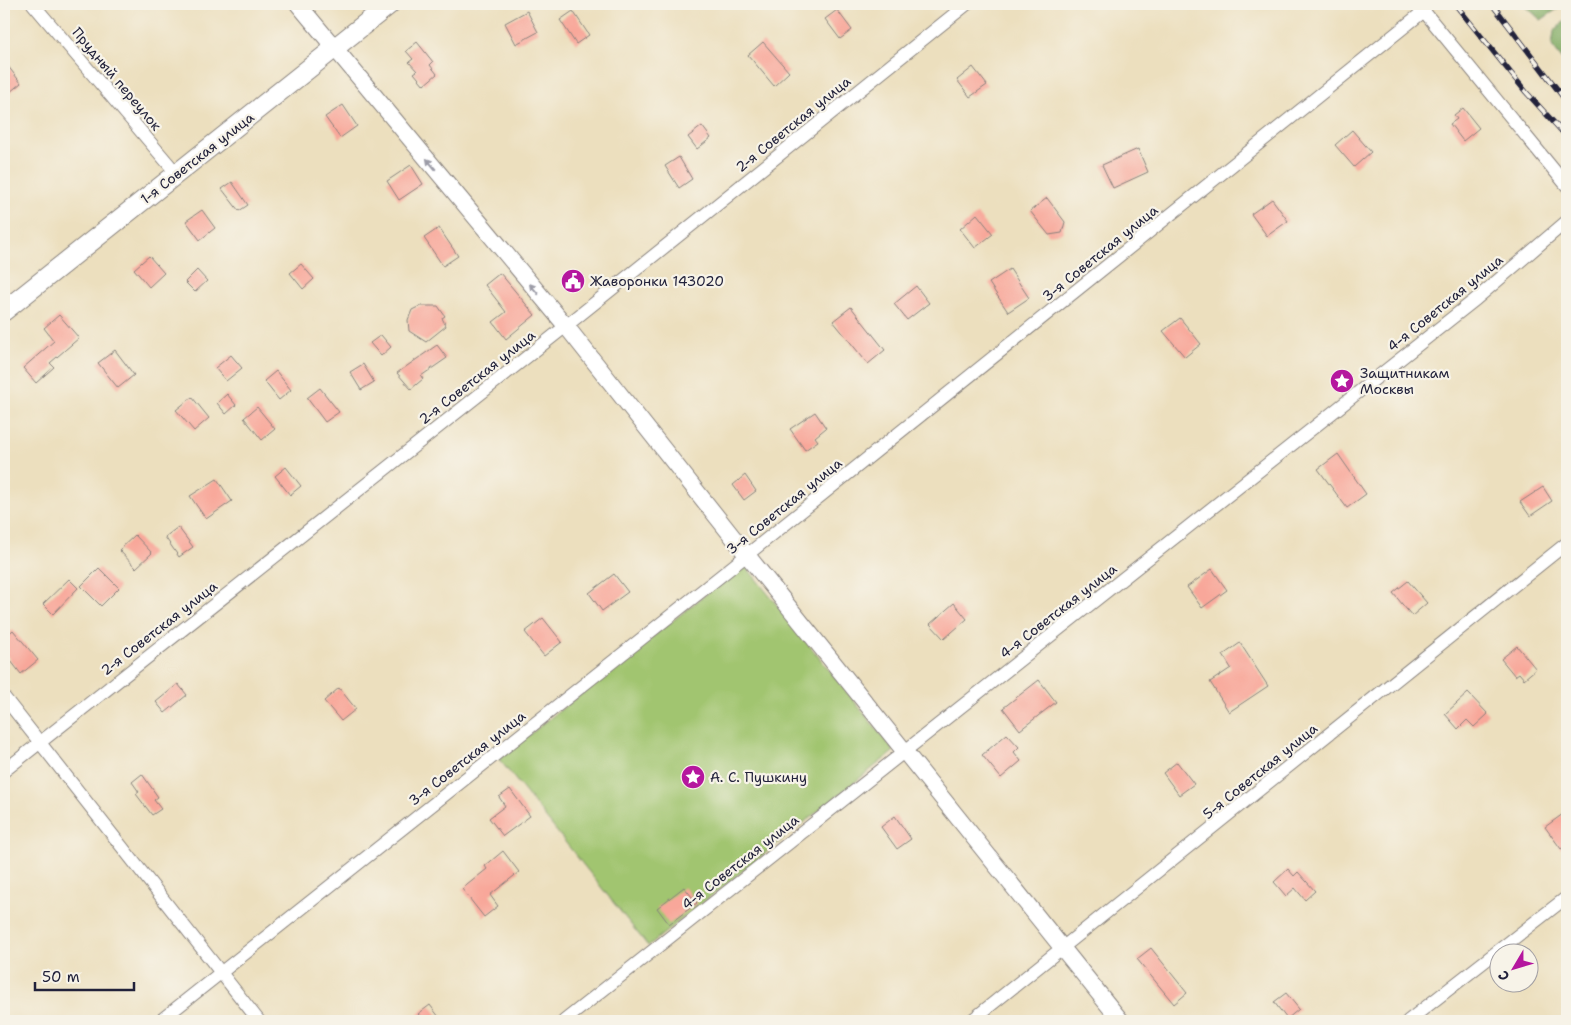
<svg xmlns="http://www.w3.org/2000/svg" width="1571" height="1025" viewBox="0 0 1571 1025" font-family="'Shantell Sans',sans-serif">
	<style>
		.green { fill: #a1c56f; stroke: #627455 }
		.forest { fill: #80aa62; stroke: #51664e }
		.building { fill: #f8a79a }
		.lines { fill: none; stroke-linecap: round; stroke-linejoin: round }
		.minor-casing { stroke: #87807c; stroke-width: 14 }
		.tertiary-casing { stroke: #87807c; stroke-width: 18 }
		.secondary-casing { stroke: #87807c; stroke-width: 21 }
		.minor { stroke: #fff; stroke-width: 12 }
		.tertiary { stroke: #fff; stroke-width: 16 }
		.secondary { stroke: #fff; stroke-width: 19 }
		.rail-casing { stroke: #22223b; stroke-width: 5.5 }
		.rail { stroke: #f7f3e8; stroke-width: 4; stroke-dasharray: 11; stroke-linecap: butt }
		.oneway { fill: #9c9ca7 }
		.labels { text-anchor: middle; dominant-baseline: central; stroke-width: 4.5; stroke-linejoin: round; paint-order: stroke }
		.street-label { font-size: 14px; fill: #22223b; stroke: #f7f3e8 }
		.poi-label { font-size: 14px; fill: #22223b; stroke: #f7f3e8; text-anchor: start }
	</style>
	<rect width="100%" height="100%" fill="#f7f3e8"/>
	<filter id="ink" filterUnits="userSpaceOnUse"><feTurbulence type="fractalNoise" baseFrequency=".02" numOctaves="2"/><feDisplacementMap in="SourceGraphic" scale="10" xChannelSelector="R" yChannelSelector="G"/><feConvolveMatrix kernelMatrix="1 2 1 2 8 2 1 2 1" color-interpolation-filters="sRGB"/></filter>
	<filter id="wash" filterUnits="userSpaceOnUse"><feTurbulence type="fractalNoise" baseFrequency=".0096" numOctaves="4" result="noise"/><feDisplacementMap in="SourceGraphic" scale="20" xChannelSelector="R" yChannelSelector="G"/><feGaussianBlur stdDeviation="1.12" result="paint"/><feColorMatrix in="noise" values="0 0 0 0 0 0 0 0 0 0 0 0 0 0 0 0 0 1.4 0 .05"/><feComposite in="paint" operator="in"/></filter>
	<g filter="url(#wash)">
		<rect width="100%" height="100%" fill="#ecdfbe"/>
		<path class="green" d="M744,564L894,751L648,946L499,759Z"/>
		<g class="forest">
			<path d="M1523,4H1565L1541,20Z"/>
			<path d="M1567,19V66L1552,46L1554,31Z"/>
		</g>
		<g id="blocks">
			<g class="building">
				<path d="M837,10L852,30L840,39L825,19Z"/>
				<path d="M527,11L538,32L516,44L505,23Z"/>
				<path d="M573,11L589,35L576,44L560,20Z"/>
				<path d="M417,42L433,62L430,65L437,74L424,85L414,73L417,71L409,62L413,59L406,51Z"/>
				<path d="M763,42L789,72L774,86L748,55Z"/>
				<path d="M4,61L21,83L4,97Z"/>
				<path d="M973,67L987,85L970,97L957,80Z"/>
				<path d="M343,105L357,126L340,138L325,117Z"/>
				<path d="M1463,108L1479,128L1463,141L1450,124L1457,119L1454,115Z"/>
				<path d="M702,126L711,138L697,149L688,137Z"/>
				<path d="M1352,130L1371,152L1354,167L1335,145Z"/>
				<path d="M1138,149L1148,172L1113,188L1102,165Z"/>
				<path d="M679,157L692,179L679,188L665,166Z"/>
				<path d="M411,165L423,184L399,200L387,181Z"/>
				<path d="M232,182L248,205L239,211L222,189Z"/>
				<path d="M1047,198L1065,222L1062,233L1049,235L1030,211Z"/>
				<path d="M1272,199L1288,221L1267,236L1251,214Z"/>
				<path d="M202,210L215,228L200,240L186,221Z"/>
				<path d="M977,214L993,234L975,248L960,229Z"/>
				<path d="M439,228L458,256L443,266L424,238Z"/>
				<path d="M149,256L164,273L149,287L134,269Z"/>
				<path d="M301,264L314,279L303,289L290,273Z"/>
				<path d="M1010,269L1029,298L1008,312L989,283Z"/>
				<path d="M197,270L207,281L195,292L185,282Z"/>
				<path d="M500,273L535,315L506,339L493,322L506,312L485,285Z"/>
				<path d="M916,286L929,303L907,320L894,304Z"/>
				<path d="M420,306H438L445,316L442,318L446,326L426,342L409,331L408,320L412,310Z"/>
				<path d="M851,307L885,350L868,364L833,321Z"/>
				<path d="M59,315L79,338L50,363L54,367L36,383L23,368L54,341L44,328Z"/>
				<path d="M1180,318L1201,344L1185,357L1163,331Z"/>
				<path d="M381,335L391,347L381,356L370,343Z"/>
				<path d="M437,345L447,358L421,376L423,379L411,389L397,373Z"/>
				<path d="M115,350L134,375L118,388L98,363Z"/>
				<path d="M231,355L242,368L226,381L215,368Z"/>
				<path d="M363,364L374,382L361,390L350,372Z"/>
				<path d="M276,371L291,390L279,400L264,381Z"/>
				<path d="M320,388L339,412L325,422L307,398Z"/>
				<path d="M227,394L236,405L226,414L217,403Z"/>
				<path d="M192,397L209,418L194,431L176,410Z"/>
				<path d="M257,407L275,429L262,440L244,418Z"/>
				<path d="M815,412L826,428L815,437L818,441L805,450L790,429Z"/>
				<path d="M1338,454L1366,494L1347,508L1318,469Z"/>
				<path d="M286,467L301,486L290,495L275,476Z"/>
				<path d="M745,475L756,491L744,500L733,485Z"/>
				<path d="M217,479L232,501L206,519L190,496Z"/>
				<path d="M1543,487L1552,501L1530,516L1520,502Z"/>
				<path d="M178,527L193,547L179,557L165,537Z"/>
				<path d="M135,535L152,553L136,568L119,550Z"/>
				<path d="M99,568L119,588L101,606L81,586Z"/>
				<path d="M1212,569L1227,590L1202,608L1187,587Z"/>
				<path d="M614,574L628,592L602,611L589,593Z"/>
				<path d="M69,579L78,588L53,614L43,604Z"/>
				<path d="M1408,581L1427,603L1412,616L1393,593Z"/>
				<path d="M954,603L967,619L944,639L930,624Z"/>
				<path d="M543,618L562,642L544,656L525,632Z"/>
				<path d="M13,630L38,660L21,674L4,652V638Z"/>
				<path d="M1240,643L1268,686L1229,712L1210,682L1231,668L1223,655Z"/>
				<path d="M1517,646L1536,669L1524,679L1519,673L1515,676L1501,659Z"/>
				<path d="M1039,680L1056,702L1020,730L1003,708Z"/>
				<path d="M178,684L187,695L165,713L156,702Z"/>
				<path d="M339,688L356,709L341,721L324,701Z"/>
				<path d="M1468,693L1488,714L1474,727L1467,720L1458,729L1445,714Z"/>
				<path d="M1007,734L1019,747L1014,752L1021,761L1001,778L982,755Z"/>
				<path d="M1177,762L1194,784L1179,795L1163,773Z"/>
				<path d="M142,774L158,797L154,800L161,809L152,815L136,794L139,792L132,782Z"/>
				<path d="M510,789L530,816L503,836L489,818L505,806L499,797Z"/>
				<path d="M1567,811V845L1561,849L1545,827Z"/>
				<path d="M895,816L911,839L897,849L881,827Z"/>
				<path d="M503,851L519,872L490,895L498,906L484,917L462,889L487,869L485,866Z"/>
				<path d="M1288,869L1294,876L1298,872L1315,891L1305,900L1295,888L1286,896L1274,882Z"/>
				<path d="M684,887L697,903L669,924L657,908Z"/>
				<path d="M1151,948L1187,993L1174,1004L1137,959Z"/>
				<path d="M1286,993L1299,1009L1287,1019L1274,1002Z"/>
				<path d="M430,1005L442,1021H424L418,1014Z"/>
			</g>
		</g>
	</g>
	<g filter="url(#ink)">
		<use href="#blocks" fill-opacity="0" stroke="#87807c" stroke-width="1"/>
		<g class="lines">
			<g class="minor-casing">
				<g id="minor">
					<path d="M33,4L177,174"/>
					<path d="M1418,4L1567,186"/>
					<path d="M4,697L259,1021"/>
					<path d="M4,771L566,326L967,4"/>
					<path d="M160,1021L747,555L1424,11"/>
					<path d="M564,1021L1476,299L1567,221"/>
					<path d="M971,1021L1567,543"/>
					<path d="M1408,1021L1567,897"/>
				</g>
			</g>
			<g class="tertiary-casing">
				<path id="tertiary" d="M298,4L566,326L747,555L1121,1021"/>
			</g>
			<g class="secondary-casing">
				<path id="secondary" d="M4,311L390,4"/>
			</g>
			<use href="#minor" class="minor"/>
			<use href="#tertiary" class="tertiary"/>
			<use href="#secondary" class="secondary"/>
			<g class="rail-casing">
				<g id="rail">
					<path d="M1455,4L1526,92L1567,137"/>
					<path d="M1492,4L1567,102"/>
				</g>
			</g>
			<use href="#rail" class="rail"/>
		</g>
		<defs><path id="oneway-solid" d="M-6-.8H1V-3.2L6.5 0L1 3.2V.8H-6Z" transform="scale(1.25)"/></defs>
		<g class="oneway">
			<use href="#oneway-solid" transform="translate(431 164) rotate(-130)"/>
			<use href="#oneway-solid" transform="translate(534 289) rotate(-130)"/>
		</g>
	</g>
	<defs>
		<g id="civic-disc" transform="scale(1.25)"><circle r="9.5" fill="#b5179e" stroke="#f7f3e8"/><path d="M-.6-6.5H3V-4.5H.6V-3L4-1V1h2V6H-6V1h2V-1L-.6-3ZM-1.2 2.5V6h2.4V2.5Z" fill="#fff"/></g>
		<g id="sight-disc" transform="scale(1.25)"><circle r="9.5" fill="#b5179e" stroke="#f7f3e8"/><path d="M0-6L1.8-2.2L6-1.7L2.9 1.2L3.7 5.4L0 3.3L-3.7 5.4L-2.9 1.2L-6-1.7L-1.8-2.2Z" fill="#fff"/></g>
	</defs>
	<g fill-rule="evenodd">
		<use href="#civic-disc" x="573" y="281"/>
		<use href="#sight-disc" x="1342" y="381"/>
		<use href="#sight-disc" x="693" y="777"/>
	</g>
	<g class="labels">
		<g class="street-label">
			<text transform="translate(117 79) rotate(50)">Прудный переулок</text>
			<text transform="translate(793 124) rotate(-39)">2-я Советская улица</text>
			<text transform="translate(197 158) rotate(-38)">1-я Советская улица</text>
			<text transform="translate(1100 253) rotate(-39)">3-я Советская улица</text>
			<text transform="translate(1445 303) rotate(-39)">4-я Советская улица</text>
			<text transform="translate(477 377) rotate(-38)">2-я Советская улица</text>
			<text transform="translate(784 506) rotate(-39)">3-я Советская улица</text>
			<text transform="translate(1058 611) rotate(-38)">4-я Советская улица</text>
			<text transform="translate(159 628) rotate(-38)">2-я Советская улица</text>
			<text transform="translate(467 758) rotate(-38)">3-я Советская улица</text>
			<text transform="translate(1260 771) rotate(-39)">5-я Советская улица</text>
			<text transform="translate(740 862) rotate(-38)">4-я Советская улица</text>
		</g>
		<g class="poi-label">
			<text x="590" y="281">Жаворонки 143020</text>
			<text x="1360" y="373">Защитникам<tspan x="1360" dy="16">Москвы</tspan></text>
			<text x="710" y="777">А. С. Пушкину</text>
		</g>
	</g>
	<rect width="1571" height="1025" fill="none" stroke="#f7f3e8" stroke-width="20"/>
	<g transform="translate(1514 968) rotate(232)"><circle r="24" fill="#f7f3e8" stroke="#a29fa3"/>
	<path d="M0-4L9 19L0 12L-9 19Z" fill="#b5179e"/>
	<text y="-8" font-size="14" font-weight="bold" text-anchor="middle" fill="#22223b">С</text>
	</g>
	<path d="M35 982v8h99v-8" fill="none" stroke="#22223b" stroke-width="2.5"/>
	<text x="42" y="982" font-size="15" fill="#22223b" stroke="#f7f3e8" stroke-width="4" paint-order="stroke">50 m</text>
</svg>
